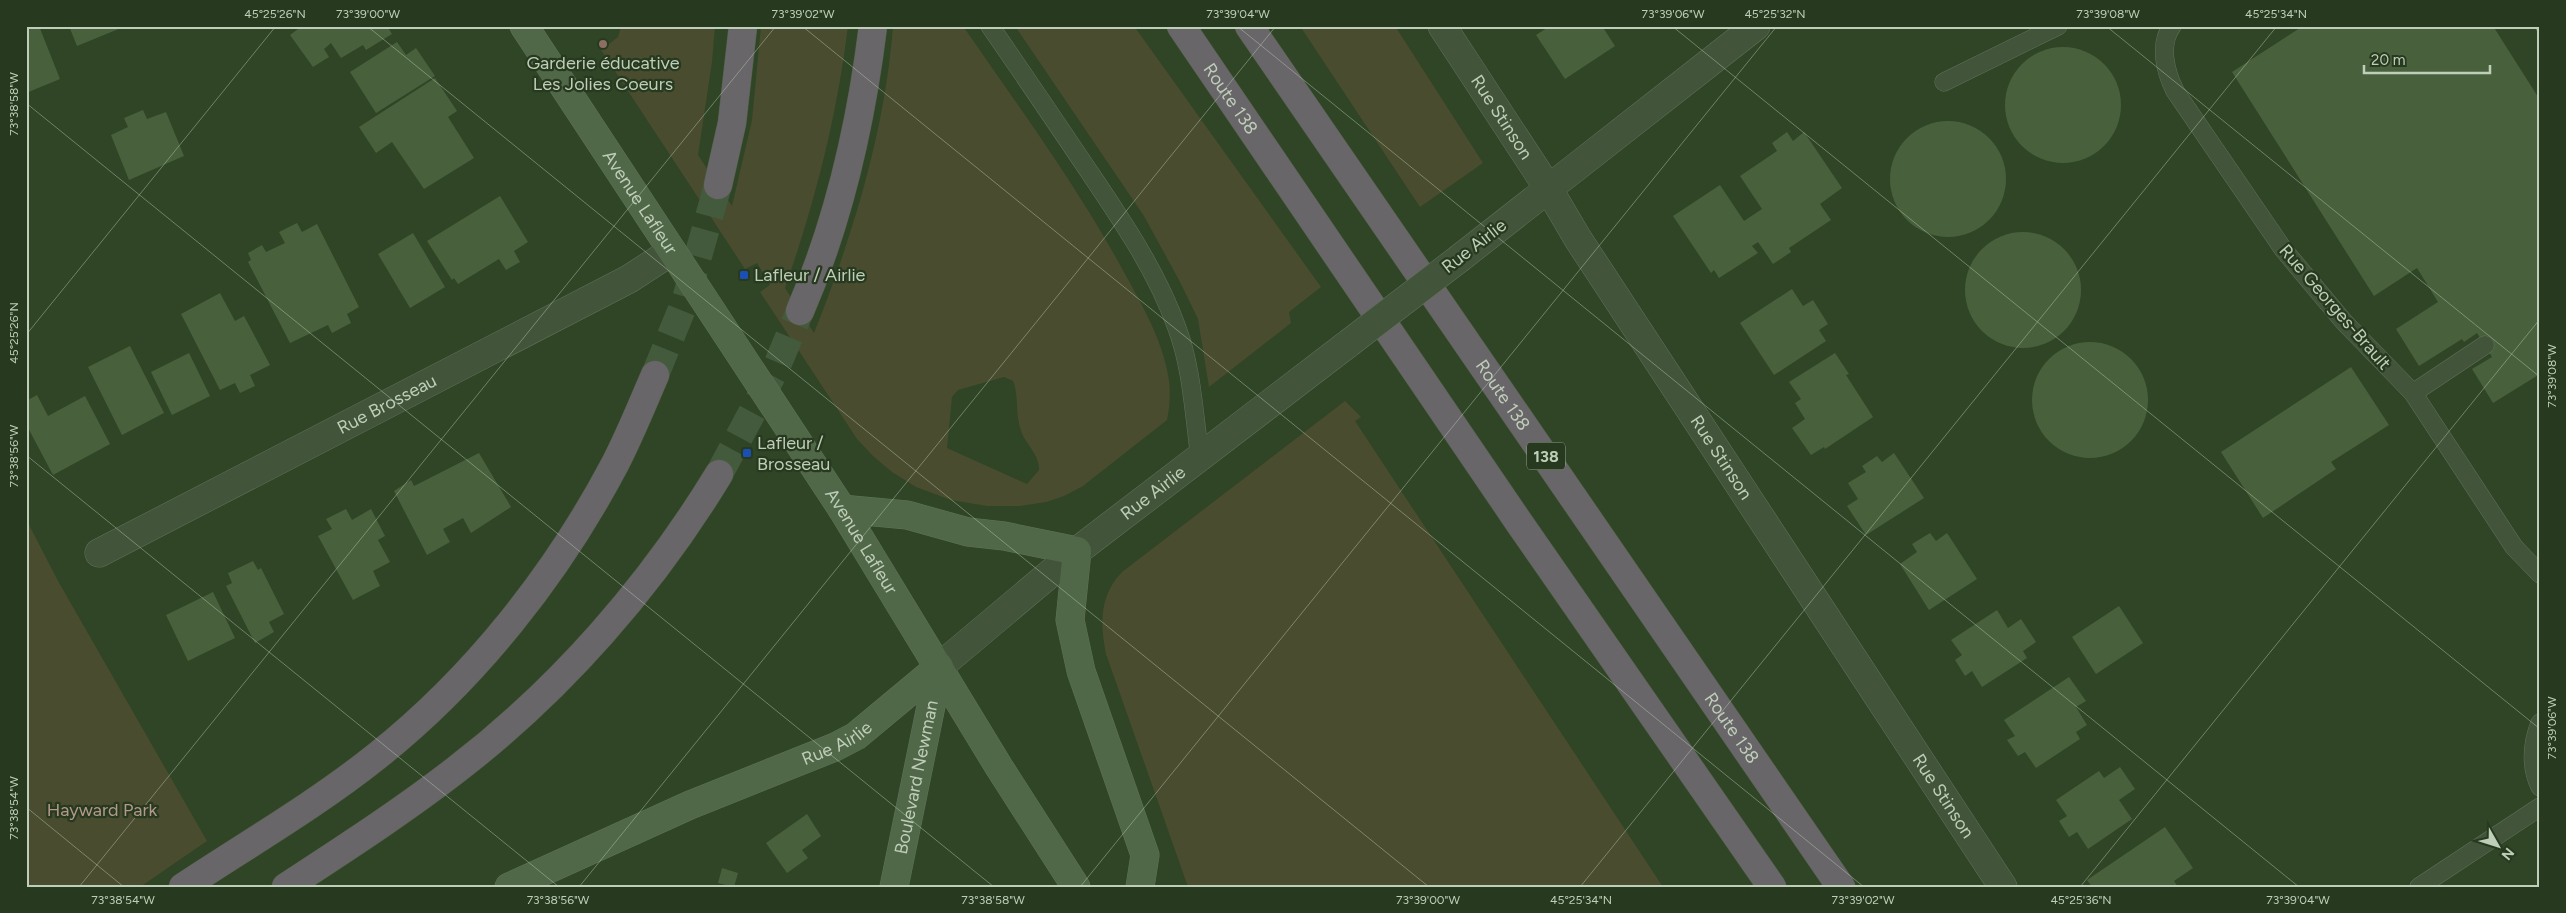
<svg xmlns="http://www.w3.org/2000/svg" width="2566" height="913" viewBox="0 0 2566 913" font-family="Figtree,sans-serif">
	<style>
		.green { fill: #494c2f; fill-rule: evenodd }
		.building { fill: #48613c }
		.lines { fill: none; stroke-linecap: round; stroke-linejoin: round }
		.trunk-tunnel { stroke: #445a3c; stroke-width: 28; stroke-dasharray: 28 14; stroke-linecap: butt }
		.service-casing { stroke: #607259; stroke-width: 19 }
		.minor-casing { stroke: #607259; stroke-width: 29 }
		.secondary-casing { stroke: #607259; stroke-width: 29 }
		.trunk-casing { stroke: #4d5f45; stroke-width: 29 }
		.service { stroke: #42553a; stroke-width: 18 }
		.minor { stroke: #42553a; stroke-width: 28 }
		.secondary { stroke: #506848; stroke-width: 28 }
		.trunk { stroke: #69666a; stroke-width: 28 }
		.rail { stroke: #657c5c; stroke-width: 4; stroke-dasharray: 5 5; stroke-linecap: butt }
		.minor-bridge-casing { stroke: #607259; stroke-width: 29; stroke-linecap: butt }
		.minor-bridge { stroke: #42553a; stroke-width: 28 }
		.ticks { fill: none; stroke: #beceb8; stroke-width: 1; stroke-opacity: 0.45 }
		.education-dot { fill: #8d6e63; stroke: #273a1f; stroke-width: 2 }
		.transit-dot { fill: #1a4fb4; stroke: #273a1f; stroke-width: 2 }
		.labels { text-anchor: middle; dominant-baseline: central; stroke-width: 4.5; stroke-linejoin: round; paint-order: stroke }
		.shield { fill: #273a1f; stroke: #91a28a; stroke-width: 1 }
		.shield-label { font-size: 16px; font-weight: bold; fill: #beceb8 }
		.poi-label { font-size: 18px; fill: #beceb8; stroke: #273a1f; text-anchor: start }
		.street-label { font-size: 18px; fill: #beceb8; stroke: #273a1f }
		.park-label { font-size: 18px; fill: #b3998b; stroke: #273a1f }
		.neatline { fill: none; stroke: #beceb8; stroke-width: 2 }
		.ticks-label { font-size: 12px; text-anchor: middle; fill: #beceb8 }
	</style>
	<rect width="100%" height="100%" fill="#2f4526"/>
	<g class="green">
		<path d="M621,26H715L712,62L698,155L732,206L752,120L761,26H848C837,117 815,202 785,288L814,333C853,235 885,131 893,26H963C1019,107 1078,187 1125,274C1142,305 1162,339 1168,375C1171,389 1170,406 1167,420L1083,486L1064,496L1046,502L1020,506H987L951,500L916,487L892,472L873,456L857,439L760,292L770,285L757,263L745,269L601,50L618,37ZM1004,377L1013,381C1019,395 1015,414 1021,431C1026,445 1040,455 1039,470L1027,484L947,448L952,397L958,390Z"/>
		<path d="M1015,26H1134L1321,287L1289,312L1291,323L1209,387L1198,319L1180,282L1144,216Z"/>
		<path d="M1300,26H1395L1483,163L1420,207Z"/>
		<path d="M1345,401L1361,417L1355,421L1663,887H1188L1106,654C1100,624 1099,596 1122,572Z"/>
		<path d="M26,519L58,581L207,841L140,887H26Z"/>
	</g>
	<g class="building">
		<path d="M26,26H39L60,79L26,93Z"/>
		<path d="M69,26H120L121,28L77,46Z"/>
		<path d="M302,26H387L392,34L366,50L363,45L341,58L331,43L324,49L329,57L313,67L290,35Z"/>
		<path d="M1550,26H1602L1615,46L1565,79L1536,35Z"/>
		<path d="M2303,26H2493L2540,100V182L2538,183L2540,186V374L2493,403L2472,369L2492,357L2477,333L2464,342L2462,339L2419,366L2396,329L2438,302L2417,268L2374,296L2232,72Z"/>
		<path d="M397,42L406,55L416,48L435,76L376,113L350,72Z"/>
		<circle cx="2063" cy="105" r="58"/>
		<path d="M435,78L457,111L448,117L474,158L424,189L392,142L376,153L359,127Z"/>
		<path d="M143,110L147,119L166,112L184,156L129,180L111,135L128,127L124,118Z"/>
		<circle cx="1948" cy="179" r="58"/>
		<path d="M1787,132L1793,141L1804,132L1842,188L1820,204L1831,220L1789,248L1791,252L1773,264L1758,242L1752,246L1758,253L1719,278L1714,270L1711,273L1673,216L1720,185L1744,221L1762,209L1740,176L1777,151L1772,143Z"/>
		<path d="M500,196L528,242L514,251L520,262L506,270L499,259L458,284L454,278L452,280L427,241Z"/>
		<path d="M297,223L302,232L317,224L359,307L347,314L351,323L332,333L328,325L290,343L248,262L251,260L248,253L262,245L266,252L285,243L279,232Z"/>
		<circle cx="2023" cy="290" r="58"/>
		<path d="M413,233L445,287L410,308L378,254Z"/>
		<path d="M1792,289L1803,306L1813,300L1828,324L1819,330L1826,341L1774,375L1740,323Z"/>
		<path d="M220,293L235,321L244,316L270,365L250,375L255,386L240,393L235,383L220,390L181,314Z"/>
		<circle cx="2090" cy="400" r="58"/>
		<path d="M130,346L164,413L122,435L88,367Z"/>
		<path d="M189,353L210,396L172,415L151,372Z"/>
		<path d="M1835,353L1849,374L1846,375L1873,417L1825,449L1824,447L1811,455L1792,428L1805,419L1795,403L1801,399L1789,382Z"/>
		<path d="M2351,367L2389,425L2331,462L2336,469L2263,518L2221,452Z"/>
		<path d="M37,395L48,416L85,396L110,444L53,475L26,424V401Z"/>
		<path d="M479,453L511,507L471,533L463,518L443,529L450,542L427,555L394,491L411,480L414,486Z"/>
		<path d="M1894,453L1924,498L1866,535L1847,506L1858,499L1848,483L1866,472L1862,466L1877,456L1882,462Z"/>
		<path d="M346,509L352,520L371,509L385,536L378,540L390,562L373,571L380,586L353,600L318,536L332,529L326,519Z"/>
		<path d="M1930,533L1936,541L1947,533L1977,579L1929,610L1900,564L1917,552L1912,544Z"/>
		<path d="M253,561L258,570L261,568L284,614L269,622L274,632L255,643L226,586L232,583L228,573Z"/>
		<path d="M213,592L235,638L188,661L166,615Z"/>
		<path d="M2119,606L2143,643L2096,674L2072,637Z"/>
		<path d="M1997,610L2008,628L2021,619L2036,642L2023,651L2027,658L1982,687L1972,671L1965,676L1955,660L1962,655L1951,640Z"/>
		<path d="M2069,677L2086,701L2076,707L2087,725L2076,732L2080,739L2036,768L2025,752L2018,756L2007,740L2015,736L2004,720Z"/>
		<path d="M2120,767L2135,789L2119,800L2132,819L2088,849L2077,832L2069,837L2059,821L2067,816L2056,800L2099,771L2104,778Z"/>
		<path d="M807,814L821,836L802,850L808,858L787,873L766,843Z"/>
		<path d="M2165,827L2193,868L2174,881L2178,887H2092L2087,880Z"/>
		<path d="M722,868L738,873L734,887L718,883Z"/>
	</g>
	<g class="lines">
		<g class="trunk-tunnel">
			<path d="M655,375L686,299L718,185"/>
			<path d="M719,474L776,368L800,311"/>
		</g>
		<g class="service-casing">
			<g id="service">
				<path d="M990,26C1024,75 1057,124 1090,173C1123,222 1157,272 1177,328C1192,368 1194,415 1200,458"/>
				<path d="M2172,26C2158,45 2166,73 2175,91L2283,249L2344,322L2413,393L2514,547L2540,574"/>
				<path d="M1944,82L2058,26"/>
				<path d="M2413,393L2485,345"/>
				<path d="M2540,723C2532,744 2530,766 2540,787"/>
				<path d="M2419,887L2540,807"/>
			</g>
		</g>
		<g class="minor-casing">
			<g id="minor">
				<path id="s1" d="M1442,26L1548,188L1578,239L2003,887"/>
				<path d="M1460,258L1756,26"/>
				<path id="s2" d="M99,553L629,279L672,251"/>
				<path id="s3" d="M939,667L1077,551L1349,343"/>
			</g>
		</g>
		<g class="secondary-casing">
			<g id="secondary">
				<path id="s4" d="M524,26L842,509L999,767L1076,887"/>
				<path d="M842,509L907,515L968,532L1004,536L1077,551L1070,620L1081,671L1145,855L1140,887"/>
				<path id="s5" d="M509,887L690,805L835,747L856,736L939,667"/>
				<path id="s6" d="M894,887L939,667"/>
			</g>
		</g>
		<g class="trunk-casing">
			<g id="trunk">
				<path id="s7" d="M1181,26L1520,524L1772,887"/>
				<path id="s8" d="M1249,26L1841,887"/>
				<path d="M718,185L732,123L743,26"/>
				<path d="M800,311C839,221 861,124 873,26"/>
				<path d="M183,887C248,844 317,804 377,756C475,678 557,574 615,464C630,435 642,405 655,375"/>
				<path d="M286,887C344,849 403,811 457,769C561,689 651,586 719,474"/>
			</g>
		</g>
		<use href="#service" class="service"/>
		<use href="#minor" class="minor"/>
		<use href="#secondary" class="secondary"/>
		<use href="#trunk" class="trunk"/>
		<path class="rail" d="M2536,26L2540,32"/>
		<g class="minor-bridge-casing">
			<path id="minor-bridge" d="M1349,343L1460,258"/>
		</g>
		<use href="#minor-bridge" class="minor-bridge"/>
	</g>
	<path class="ticks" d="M367,26L1429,887M802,26L1864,887M1237,26L2299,887M1672,26L2540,729M2106,26L2540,377M26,103L994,887M26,335L276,26M26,455L559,887M26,807L124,887M79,887L776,26M579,887L1276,26M1080,887L1777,26M1580,887L2277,26M2080,887L2540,319"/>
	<circle class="education-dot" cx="603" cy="44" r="5"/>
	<g class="transit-dot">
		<rect x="739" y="270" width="10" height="10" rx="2.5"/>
		<rect x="742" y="448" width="10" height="10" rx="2.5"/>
	</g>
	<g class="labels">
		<rect class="shield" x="1527" y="442.5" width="38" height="27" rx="4"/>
		<g class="shield-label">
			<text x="1546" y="456">138</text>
		</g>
		<g class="poi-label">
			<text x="603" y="63" text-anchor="middle">Garderie éducative<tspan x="603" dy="21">Les Jolies Coeurs</tspan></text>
			<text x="754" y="275">Lafleur / Airlie</text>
			<text x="757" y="443">Lafleur /<tspan x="757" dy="21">Brosseau</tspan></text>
		</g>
		<g class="street-label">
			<text stroke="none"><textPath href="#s7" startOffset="88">Route 138</textPath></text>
			<text stroke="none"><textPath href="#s1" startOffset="109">Rue Stinson</textPath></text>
			<text stroke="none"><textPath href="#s4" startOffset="211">Avenue Lafleur</textPath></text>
			<text transform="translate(1474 246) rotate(-38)">Rue Airlie</text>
			<text transform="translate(2335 307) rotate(49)">Rue Georges-Brault</text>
			<text stroke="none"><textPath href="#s8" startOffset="448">Route 138</textPath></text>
			<text stroke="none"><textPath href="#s2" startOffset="324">Rue Brosseau</textPath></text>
			<text stroke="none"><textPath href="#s1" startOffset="514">Rue Stinson</textPath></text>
			<text stroke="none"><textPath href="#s3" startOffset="276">Rue Airlie</textPath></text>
			<text stroke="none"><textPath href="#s4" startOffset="616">Avenue Lafleur</textPath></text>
			<text stroke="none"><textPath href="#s8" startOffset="852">Route 138</textPath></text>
			<text stroke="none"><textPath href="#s5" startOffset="358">Rue Airlie</textPath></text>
			<text stroke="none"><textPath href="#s6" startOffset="112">Boulevard Newman</textPath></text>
			<text stroke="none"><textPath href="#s1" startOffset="919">Rue Stinson</textPath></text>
		</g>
		<g class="park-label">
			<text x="102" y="810">Hayward Park</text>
		</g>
	</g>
	<rect width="2566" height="913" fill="none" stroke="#273a1f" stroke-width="55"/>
	<g transform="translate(2498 846) rotate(129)" stroke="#273a1f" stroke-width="4" paint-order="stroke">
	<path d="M0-4L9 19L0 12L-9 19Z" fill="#beceb8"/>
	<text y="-8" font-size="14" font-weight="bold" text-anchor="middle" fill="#beceb8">N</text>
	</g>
	<path d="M2364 65v8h126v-8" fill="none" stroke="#beceb8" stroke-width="2.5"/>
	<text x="2371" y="65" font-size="15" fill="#beceb8" stroke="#273a1f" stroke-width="4" paint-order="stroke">20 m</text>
	<rect x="28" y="28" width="2510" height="858" class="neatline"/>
	<g class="ticks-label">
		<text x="275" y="18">45°25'26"N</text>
		<text x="368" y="18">73°39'00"W</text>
		<text x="803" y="18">73°39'02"W</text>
		<text x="1238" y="18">73°39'04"W</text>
		<text x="1673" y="18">73°39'06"W</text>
		<text x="1775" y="18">45°25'32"N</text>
		<text x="2108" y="18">73°39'08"W</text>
		<text x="2276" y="18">45°25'34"N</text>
		<text transform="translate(14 104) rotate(-90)" y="4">73°38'58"W</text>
		<text transform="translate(14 333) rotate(-90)" y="4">45°25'26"N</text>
		<text transform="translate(2552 376) rotate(-90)" y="4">73°39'08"W</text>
		<text transform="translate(14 456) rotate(-90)" y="4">73°38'56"W</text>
		<text transform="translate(2552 728) rotate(-90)" y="4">73°39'06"W</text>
		<text transform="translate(14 808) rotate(-90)" y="4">73°38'54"W</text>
		<text x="123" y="904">73°38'54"W</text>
		<text x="558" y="904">73°38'56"W</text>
		<text x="993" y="904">73°38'58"W</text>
		<text x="1428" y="904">73°39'00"W</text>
		<text x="1581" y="904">45°25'34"N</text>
		<text x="1863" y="904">73°39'02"W</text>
		<text x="2081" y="904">45°25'36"N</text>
		<text x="2298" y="904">73°39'04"W</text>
	</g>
</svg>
